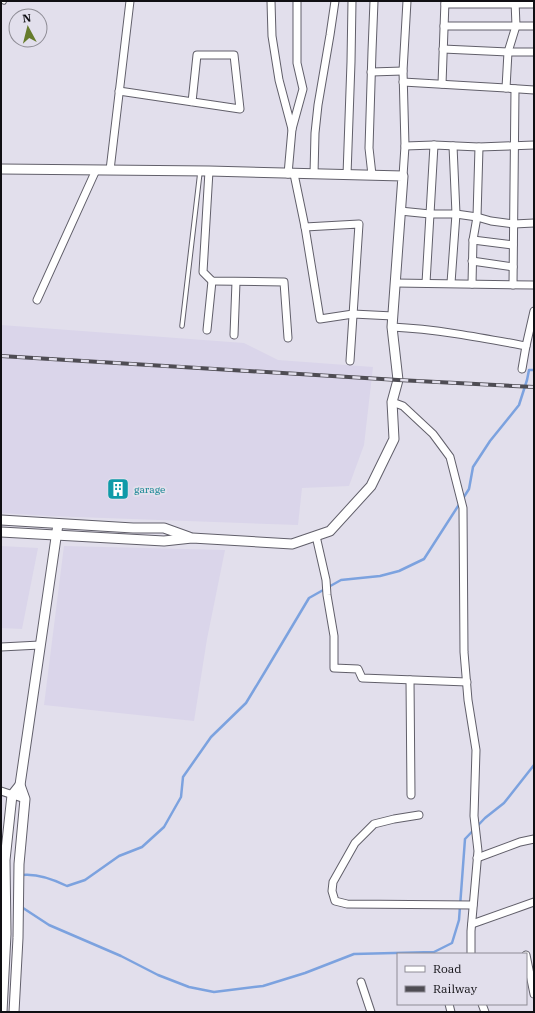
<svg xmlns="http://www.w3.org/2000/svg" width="535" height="1013" viewBox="0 0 535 1013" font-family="'IBM Plex Serif',serif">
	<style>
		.built { fill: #dad5ea }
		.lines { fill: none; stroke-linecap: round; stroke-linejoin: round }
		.stream { stroke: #7ca2df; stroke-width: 2.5 }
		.lane-casing { stroke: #615f6a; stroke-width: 5.5 }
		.street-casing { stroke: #615f6a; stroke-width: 9 }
		.secondary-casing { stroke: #615f6a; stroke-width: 11 }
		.lane { stroke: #fff; stroke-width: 3.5 }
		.street { stroke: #fff; stroke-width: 7 }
		.secondary { stroke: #fff; stroke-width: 9 }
		.rail-casing { stroke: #4e4c53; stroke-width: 4 }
		.rail { stroke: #e2dfec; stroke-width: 2.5; stroke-dasharray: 8; stroke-linecap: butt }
		.labels { text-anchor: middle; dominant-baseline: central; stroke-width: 4; stroke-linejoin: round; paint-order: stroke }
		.culture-label { font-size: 10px; fill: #0d838f; stroke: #e2dfec; text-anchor: start }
	</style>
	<rect width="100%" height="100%" fill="#e2dfec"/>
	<g class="built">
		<path d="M1,325L244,343L278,360L373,367L364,445L349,486L302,488L298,525L49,516L1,513Z"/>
		<path d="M1,546L38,548L22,629L1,628Z"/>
		<path d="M64,546L225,550L207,639L194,721L44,705Z"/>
	</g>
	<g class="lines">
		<g class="stream">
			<path d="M21,875C37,873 53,879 67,886L85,880L119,856L142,847L164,827L181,797L183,777L211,737L246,703L266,670L309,598L341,580L380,576L399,571L424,559L469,489L473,467L490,441L519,405L527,380L529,370H534"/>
			<path d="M20,906L49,925L121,956L158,975L189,987L214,992L263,986L305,973L354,954L434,952L452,943L459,920L465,839L485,818L504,803L534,765"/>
		</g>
		<g class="lane-casing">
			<g id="lane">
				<path d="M2,1L4,2"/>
				<path d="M182,326L200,172"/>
			</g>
		</g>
		<g class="street-casing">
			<g id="street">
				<path d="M271,1L272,36L279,80L292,129"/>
				<path d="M445,4H534"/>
				<path d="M444,26H534"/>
				<path d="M443,49L508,52H534"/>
				<path d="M371,72L403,71"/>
				<path d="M403,82L506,88L534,90"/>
				<path d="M442,84L445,1"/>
				<path d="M506,88L508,52L516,26L515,1"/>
				<path d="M119,91L240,109L234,55H197L192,102"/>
				<path d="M405,146L434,145L479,147L534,145"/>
				<path d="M110,170L130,1"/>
				<path d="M209,171L203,272L212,281L284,282L288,338"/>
				<path d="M288,174L292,129L303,89L297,63V1"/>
				<path d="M294,174L305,227L320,319L353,314L393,316"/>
				<path d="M314,174L315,133L318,105L330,35L335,1"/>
				<path d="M347,175L351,62L352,1"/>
				<path d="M372,175L369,148L372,51L374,1"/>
				<path d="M403,176L405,146L403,71L407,1"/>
				<path d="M400,211L430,214H456L477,217L491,221L514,224L534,223"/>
				<path d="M305,227L359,224L350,361"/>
				<path d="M473,240L513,245"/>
				<path d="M472,261L513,267"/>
				<path d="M395,283L534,285"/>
				<path d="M426,283L434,145"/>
				<path d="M451,283L456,214L453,146"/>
				<path d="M472,284L473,240L477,217L479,147"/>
				<path d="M513,285L515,89"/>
				<path d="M37,300L96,170"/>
				<path d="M392,327C436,329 483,338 526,346L534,311"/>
				<path d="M207,330L212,281"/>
				<path d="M234,335L236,282"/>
				<path d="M522,369L526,346"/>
				<path d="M392,402L403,406L433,434L450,457L463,508L464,652L468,700L476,750L474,816L478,851L471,931V954"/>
				<path d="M316,536L326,580L327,595L334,636V668L358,669L362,678L467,682"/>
				<path d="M1,647L40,645"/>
				<path d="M410,680L411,795"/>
				<path d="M1,791L25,799"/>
				<path d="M419,815L394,819L374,824L355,843L333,882L332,891L335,901L347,904L473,905"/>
				<path d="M477,858L520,842L534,839"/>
				<path d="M472,924L534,902"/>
				<path d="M526,955L534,994"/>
				<path d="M361,982L371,1012"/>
				<path d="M449,1004L451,1012"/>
				<path d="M482,1004L485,1012"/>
			</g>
		</g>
		<g class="secondary-casing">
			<g id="secondary">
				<path d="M1,169L209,171L403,176L392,327L398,380L392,402L394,439L371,486L330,531L292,544L192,538L164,541L1,532"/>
				<path d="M1,520L133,528H164L189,537"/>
				<path d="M2,1012L6,934L5,860L12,795L20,785"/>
				<path d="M14,1012L18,938L19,864L25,799L20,785L58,524"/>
			</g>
		</g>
		<use href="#lane" class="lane"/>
		<use href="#street" class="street"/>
		<use href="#secondary" class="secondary"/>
		<g class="rail-casing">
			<path id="rail" d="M1,356L398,380L534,387"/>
		</g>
		<use href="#rail" class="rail"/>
	</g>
	<defs>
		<g id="building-square" transform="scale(1.15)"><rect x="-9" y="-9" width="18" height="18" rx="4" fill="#0f9aa8" stroke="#e2dfec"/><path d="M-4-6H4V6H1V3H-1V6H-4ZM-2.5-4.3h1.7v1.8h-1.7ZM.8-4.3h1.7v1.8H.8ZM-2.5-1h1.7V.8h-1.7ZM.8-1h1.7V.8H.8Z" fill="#fff"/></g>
	</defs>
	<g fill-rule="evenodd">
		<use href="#building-square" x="118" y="489"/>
	</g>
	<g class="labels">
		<g class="culture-label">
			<text x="134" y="489">garage</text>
		</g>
	</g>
	<rect width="535" height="1013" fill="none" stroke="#100f13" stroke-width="4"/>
	<rect x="397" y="953" width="130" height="52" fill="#e2dfec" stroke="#8e8c95"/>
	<rect x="405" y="966" width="20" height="6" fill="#ffffff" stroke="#8e8c95"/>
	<text x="433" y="973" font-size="12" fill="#100f13">Road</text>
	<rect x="405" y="986" width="20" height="6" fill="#4e4c53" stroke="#8e8c95"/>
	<text x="433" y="993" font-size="12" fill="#100f13">Railway</text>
	<g transform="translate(28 28) rotate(353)"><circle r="19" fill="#e2dfec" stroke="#8e8c95"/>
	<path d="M0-3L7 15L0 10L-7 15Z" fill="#667b2c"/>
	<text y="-6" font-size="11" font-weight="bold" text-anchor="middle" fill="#100f13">N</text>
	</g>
</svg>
